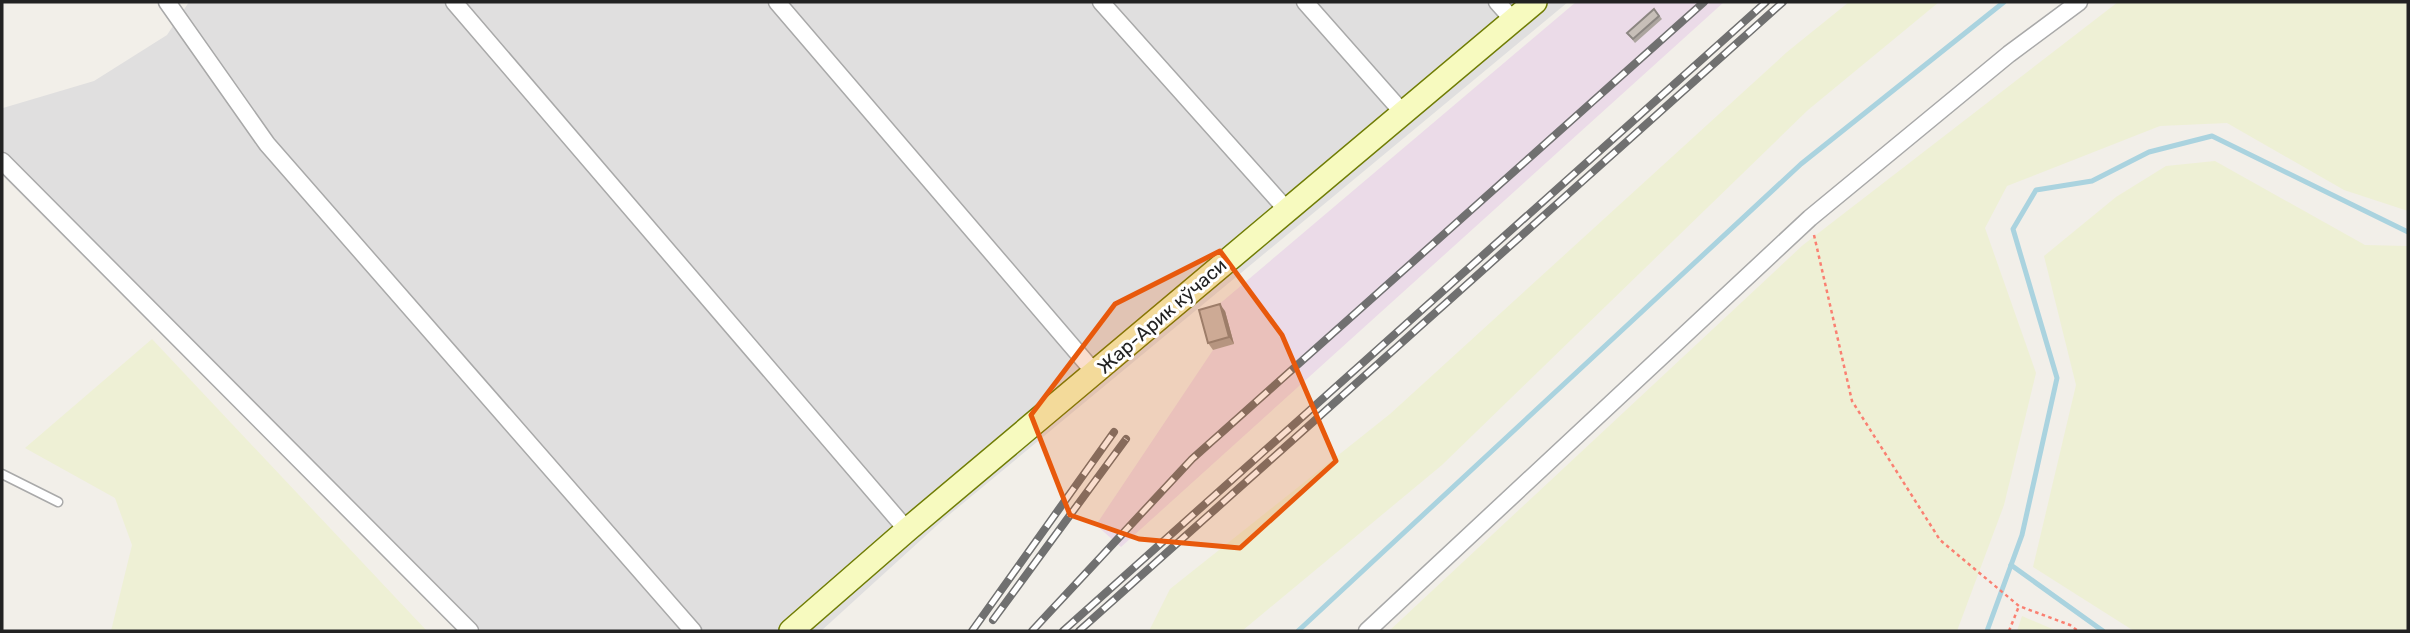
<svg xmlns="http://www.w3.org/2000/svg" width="2410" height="633" viewBox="0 0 2410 633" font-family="Rubik,sans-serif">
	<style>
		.residential { fill: #e0dfdf }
		.industrial { fill: #ebdbe8 }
		.farmland { fill: #eef0d5 }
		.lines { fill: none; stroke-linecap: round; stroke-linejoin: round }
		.stream { stroke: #aad3df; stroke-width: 5 }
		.lane-casing { stroke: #a9a9a9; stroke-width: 11 }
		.street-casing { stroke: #a9a9a9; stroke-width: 19 }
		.secondary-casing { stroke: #707d05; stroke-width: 26 }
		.path { stroke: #fa8072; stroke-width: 2.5; stroke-dasharray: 3.5 3.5; stroke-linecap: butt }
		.lane { stroke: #fff; stroke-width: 8 }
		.street { stroke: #fff; stroke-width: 16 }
		.secondary { stroke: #f7fabf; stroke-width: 23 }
		.rail-casing { stroke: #707070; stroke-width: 8 }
		.rail { stroke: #fff; stroke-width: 5; stroke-dasharray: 16; stroke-linecap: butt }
		.wall { fill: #aba49e }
		.shaded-wall { fill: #8b8681 }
		.building { fill: #c7bfb8; stroke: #8b8681; stroke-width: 2 }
		.marked { fill: #e8590c; fill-opacity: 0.2; stroke: #e8590c; stroke-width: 5; stroke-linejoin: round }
		.labels { text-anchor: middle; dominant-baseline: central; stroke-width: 6; stroke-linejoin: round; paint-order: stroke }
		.street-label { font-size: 19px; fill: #222; stroke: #fff }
	</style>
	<rect width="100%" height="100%" fill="#f2efe9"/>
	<path class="residential" d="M189,2H1568L944,519L821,631H457L2,175L3,108L94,81L167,35Z"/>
	<path class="industrial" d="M1576,2H1724L1121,547L1096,525L1213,350L1204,317Z"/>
	<g class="farmland">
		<path d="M1849,2H1939L1808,110L1442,465L1242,631H1149L1170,589L1390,414L1787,52Z"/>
		<path d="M2118,2H2408V211L2344,190L2227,123L2160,126L2007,186L1985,228L2036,373L2004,505L1957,631H1389L1803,245Z"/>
		<path d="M2215,161L2365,245L2408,246V631H2134L2033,567L2076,385L2044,256L2116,197L2166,166Z"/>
		<path d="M152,339L427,631H111L132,545L115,498L25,448Z"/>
		<path d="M2022,616L2057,631H2017Z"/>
	</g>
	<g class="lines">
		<g class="stream">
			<path d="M2011,565L2103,631"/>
			<path d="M1298,631L1801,164L2004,2"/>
			<path d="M1987,631L2022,535L2057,378L2013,229L2036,190L2092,181L2149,152L2212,136L2408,232"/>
		</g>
		<g class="lane-casing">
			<path id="lane" d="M2,474L58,502"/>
		</g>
		<g class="street-casing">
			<g id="street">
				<path d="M167,2L267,144L693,631"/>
				<path d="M454,2L907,530"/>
				<path d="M777,2L1095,373"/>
				<path d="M1101,2L1286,209"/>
				<path d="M1305,2L1404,114"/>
				<path d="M1497,2L1513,20"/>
				<path d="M2,161L470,631"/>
				<path d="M1367,631L1810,218L2009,54L2079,2"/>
			</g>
		</g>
		<g class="secondary-casing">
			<path id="secondary" d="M791,631L907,530L1535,2"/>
		</g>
		<g class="path">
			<path d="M1814,235L1852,401L1940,540L2019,606L2070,625L2078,631"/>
			<path d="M2009,631L2019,606"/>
		</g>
		<use href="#lane" class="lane"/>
		<use href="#street" class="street"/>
		<use href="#secondary" class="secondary"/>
		<g class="rail-casing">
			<g id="rail">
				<path d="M993,620L1126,439"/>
				<path d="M972,631L1114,432"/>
				<path d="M1032,631L1192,459L1704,2"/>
				<path d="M1063,631L1766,2"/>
				<path d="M1079,631L1783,2"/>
			</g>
		</g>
		<use href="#rail" class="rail"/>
	</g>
	<g class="wall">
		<path d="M1654,9L1662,19L1635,43L1627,33Z"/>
		<path d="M1225,311L1234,344L1213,350L1208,343Z"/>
	</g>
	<path class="shaded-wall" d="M1220,304L1225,311L1234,344L1229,337Z"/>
	<g class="building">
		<path d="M1654,9L1659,16L1633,39L1627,33Z"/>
		<path d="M1220,304L1229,337L1208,343L1199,310Z"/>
	</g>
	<path class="marked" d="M1220,251L1282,335L1336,461L1240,548L1139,539L1070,515L1031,415L1115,304Z"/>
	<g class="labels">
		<g class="street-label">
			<text transform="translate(1162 316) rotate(-41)">Жар-Арик кўчаси</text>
		</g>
	</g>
	<rect width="2410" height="633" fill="none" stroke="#222222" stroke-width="7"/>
</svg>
